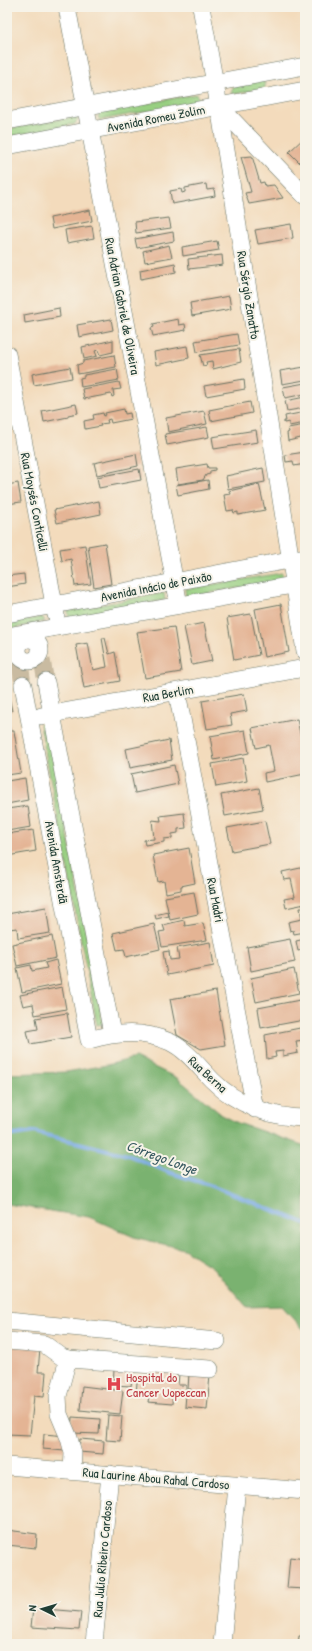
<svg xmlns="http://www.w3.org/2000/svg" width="312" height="1651" viewBox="0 0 312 1651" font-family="'Patrick Hand',sans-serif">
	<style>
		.green { fill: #98cf81; stroke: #5c865a }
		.forest { fill: #7ab26f; stroke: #4c7852 }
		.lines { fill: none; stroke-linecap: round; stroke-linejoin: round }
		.stream { stroke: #7aabe5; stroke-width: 4 }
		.building { fill: #e4b494 }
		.minor-tunnel { stroke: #c9bba1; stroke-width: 17; stroke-dasharray: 17 8; stroke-linecap: butt }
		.minor-casing { stroke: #697464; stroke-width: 18 }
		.minor { stroke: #fff; stroke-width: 17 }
		.labels { text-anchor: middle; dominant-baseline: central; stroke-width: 4; stroke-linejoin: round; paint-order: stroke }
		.street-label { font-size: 13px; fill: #1f3d34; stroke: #f7f3e8 }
		.health-label { font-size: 13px; fill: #be3a42; stroke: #f7f3e8; text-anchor: start }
		.water-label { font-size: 14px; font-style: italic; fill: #365860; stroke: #f7f3e8 }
	</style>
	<rect width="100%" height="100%" fill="#f7f3e8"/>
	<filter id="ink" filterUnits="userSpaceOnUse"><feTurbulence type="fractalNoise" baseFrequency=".025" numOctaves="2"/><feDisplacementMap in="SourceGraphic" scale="8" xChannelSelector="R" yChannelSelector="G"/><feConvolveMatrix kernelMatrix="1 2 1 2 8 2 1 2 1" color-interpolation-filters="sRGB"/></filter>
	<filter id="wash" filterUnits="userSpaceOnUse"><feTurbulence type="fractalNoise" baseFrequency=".012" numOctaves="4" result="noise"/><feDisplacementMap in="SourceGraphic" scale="16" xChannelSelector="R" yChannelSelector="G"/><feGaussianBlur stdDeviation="0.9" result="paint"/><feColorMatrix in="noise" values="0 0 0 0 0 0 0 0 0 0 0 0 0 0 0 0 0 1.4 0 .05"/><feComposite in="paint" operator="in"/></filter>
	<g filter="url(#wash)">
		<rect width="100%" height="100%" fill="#f3dbbc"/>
		<g class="green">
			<path d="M262,80L265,83V88L235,94L231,93L233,87Z"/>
			<path d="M196,94L199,99L196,102L101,120L98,118L99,112Z"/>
			<path d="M74,117L78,119L75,124L7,137V129Z"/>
			<path d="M282,573L284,580L186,597L185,589Z"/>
			<path d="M164,593L165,600L69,619L68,611Z"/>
			<path d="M42,617L45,621L7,630V623Z"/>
			<path d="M47,723L103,1024L97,1025L40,724Z"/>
		</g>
		<path class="forest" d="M135,1058L177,1078L222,1115L238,1123L305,1146V1331L282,1306L247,1307L212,1267L184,1249L134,1237L89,1217L7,1204V1074L66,1072L107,1065Z"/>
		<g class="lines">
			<path class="stream" d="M7,1136L34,1132L128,1155L168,1172L206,1184L305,1223"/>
		</g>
		<g id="blocks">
			<g class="building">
				<path d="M305,137V158L300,163L289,152Z"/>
				<path d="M252,156L260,183L264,182L265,186L274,185L283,198L249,204L245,193L251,192L241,157Z"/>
				<path d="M206,184L207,190L214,189L215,196L172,204L170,191L181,189L182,193L185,192V188Z"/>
				<path d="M90,210L92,221L52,229L50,218Z"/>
				<path d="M169,218L171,228L136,233L135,222Z"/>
				<path d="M291,224L293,238L258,244L255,230Z"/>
				<path d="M92,226L94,238L67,243L65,230Z"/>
				<path d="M173,232L174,241L137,248L135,239Z"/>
				<path d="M217,241L219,250L183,256L182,247Z"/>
				<path d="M169,245L172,257L145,262L143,251Z"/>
				<path d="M222,255L223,265L189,269L188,259Z"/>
				<path d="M175,263L176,272L141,279L140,270Z"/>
				<path d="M229,296L231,309L192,316L190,303Z"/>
				<path d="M59,308L60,317L25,323L24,315Z"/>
				<path d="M111,319L113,330L79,337L77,325Z"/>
				<path d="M178,319L179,325L185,324L186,330L153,336L151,328L154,327L153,324Z"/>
				<path d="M237,334L239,345L197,352L195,341Z"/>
				<path d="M113,340V352L100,355L98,350L95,351L97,356L84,359L82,347Z"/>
				<path d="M187,346L189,358L156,365L154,352Z"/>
				<path d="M239,349L241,362L213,369L212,361L206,362L207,365L203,366L200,355Z"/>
				<path d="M114,355L116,367L78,374L77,365L83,363V361Z"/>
				<path d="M70,367L72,378L34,385L32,374Z"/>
				<path d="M305,367V380L282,384L280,371Z"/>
				<path d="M117,369L119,380L81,387L80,378L84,377V375Z"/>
				<path d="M244,379L245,389L206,396L204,386Z"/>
				<path d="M119,382L121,389L113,390L114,396L112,397L111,394L84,399L82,389Z"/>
				<path d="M305,383V394L285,398L283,387Z"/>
				<path d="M305,397V408L287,411L285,401Z"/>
				<path d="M250,402L252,413L211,421L209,410Z"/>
				<path d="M76,404L78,413L68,415V417L44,422L42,411Z"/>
				<path d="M124,409L125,414L130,413L131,419L111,423L110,419L107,420L108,423L100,424L101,426L85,429L84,421L94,419L93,415L103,413L104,416L106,415L105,413Z"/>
				<path d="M204,411L207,424L168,432L166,418Z"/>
				<path d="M305,412V423L289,426V422L284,423V421H286L285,416Z"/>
				<path d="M305,425V437L288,441L287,433L289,432L288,428Z"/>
				<path d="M207,427L209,437L167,445L165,434Z"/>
				<path d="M256,430L258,442L214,449L212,437Z"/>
				<path d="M305,452V464L294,466L293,461L286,462L285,455Z"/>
				<path d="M136,454L138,466L97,475L94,463Z"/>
				<path d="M207,464L208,468H215V470L210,471V474L206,475L203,480L178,484L176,469Z"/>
				<path d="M263,468L265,482L228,489L226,476Z"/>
				<path d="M139,469L141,480L99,488L97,477Z"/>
				<path d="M208,480L209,489L178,495L176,485Z"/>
				<path d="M18,483L21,502L7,504V485Z"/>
				<path d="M259,484L265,510L238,515V512L234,513L233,510L227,511L224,495L230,494L229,491Z"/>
				<path d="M99,501L101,514L57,523L54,510Z"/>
				<path d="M105,543L111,584L94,587L88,546Z"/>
				<path d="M85,545L91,584L75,586L71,559L62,561L60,549Z"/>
				<path d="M24,574L25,584L7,587V576Z"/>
				<path d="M281,604L289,652L264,657L255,609Z"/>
				<path d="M251,614L259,655L234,660L227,618Z"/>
				<path d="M204,623L212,661L192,665L184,627Z"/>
				<path d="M174,627L181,672L145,678L137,632Z"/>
				<path d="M102,638H105L109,654L115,652L120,681L84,688L76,645L88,643L93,670L107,667Z"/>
				<path d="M7,688L12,711L7,712Z"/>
				<path d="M244,694L247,711L230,714L232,725L207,729L202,701Z"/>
				<path d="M297,719L305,757V774L265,782L264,773L274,771L269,745L256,748L252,728Z"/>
				<path d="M7,724H9L10,731H14L21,773L7,775Z"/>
				<path d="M245,730L249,753L214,760L210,736Z"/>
				<path d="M169,740L172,760L130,768L126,749Z"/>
				<path d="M243,758L247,781L216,787L212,764Z"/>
				<path d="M174,765L178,784L135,793L131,774Z"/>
				<path d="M25,778L28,800L7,804V781Z"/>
				<path d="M259,788L263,809L225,816L221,795Z"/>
				<path d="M28,806L31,827L7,831V809Z"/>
				<path d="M184,813L186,828L178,829V833L172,834V838L164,839V842L145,845L144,840L154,839L152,820L161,821L160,816Z"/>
				<path d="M265,821L270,844L232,851L227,828Z"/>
				<path d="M33,830L36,851L7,856V834Z"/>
				<path d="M189,848L195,883L181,886V890L166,893L164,881L158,882L153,855Z"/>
				<path d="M305,867V904L286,908L284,899L295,897L291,879L284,880L282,872Z"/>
				<path d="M194,892L198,914L170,920L165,897Z"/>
				<path d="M46,907L50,933L18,938L17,928L9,929L7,914Z"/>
				<path d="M300,908H305V932L294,934L293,930L290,931L288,922L302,919Z"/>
				<path d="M168,912L169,916L156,919L155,915Z"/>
				<path d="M184,920L185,926L203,923L207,940L162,947L159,932L165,931L163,925Z"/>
				<path d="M154,924L160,949L126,957L124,949L117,950L113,933Z"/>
				<path d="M52,936L56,958L17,966L12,944Z"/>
				<path d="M290,939L295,962L251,971L247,947Z"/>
				<path d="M305,939V949L298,951L296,941Z"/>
				<path d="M210,942L214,966L167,975L163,952L169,951L170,960L179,959L177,948Z"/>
				<path d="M56,960L61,984L22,992L17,968L31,965L32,971L47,968L45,963Z"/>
				<path d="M294,969L299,993L256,1002L251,978Z"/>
				<path d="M62,987L66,1009L35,1015L33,1004L23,1006L20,995Z"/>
				<path d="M216,991L225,1045L201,1049L177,1035L170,999Z"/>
				<path d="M300,1000L304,1020L261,1028L258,1008Z"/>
				<path d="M67,1013L71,1037L30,1044L27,1031L38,1029L36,1018Z"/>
				<path d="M305,1027L304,1040L296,1041L298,1053L283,1056V1051L275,1052L276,1057L267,1059L265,1035Z"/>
				<path d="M7,1345L40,1348L38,1372H46L44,1397L34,1396L30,1435L7,1434Z"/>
				<path d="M151,1369L179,1374L178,1385H186V1391L173,1390L172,1404L148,1402L149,1396H136L137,1382L150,1383Z"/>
				<path d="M114,1370L133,1372L131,1386L113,1385Z"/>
				<path d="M189,1373L210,1375L207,1409L185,1407L186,1394H191V1389H188Z"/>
				<path d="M82,1386L123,1391L120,1414L80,1410Z"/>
				<path d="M108,1415L122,1416L120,1441L106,1440Z"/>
				<path d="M72,1417L100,1419L99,1434L71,1433Z"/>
				<path d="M44,1434L66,1436L64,1451L43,1449Z"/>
				<path d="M80,1439L104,1441L103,1454L79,1452Z"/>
				<path d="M7,1530L37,1534L36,1548L7,1545Z"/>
				<path d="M290,1557L305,1559V1589L287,1588Z"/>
				<path d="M33,1608L81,1612L79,1630L31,1627Z"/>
				<path d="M299,1636H305V1644H298Z"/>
			</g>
		</g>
	</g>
	<g filter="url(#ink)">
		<use href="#blocks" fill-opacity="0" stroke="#697464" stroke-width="1"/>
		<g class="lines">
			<g class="minor-tunnel">
				<path d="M42,660L46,682"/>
				<path d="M20,663L23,685"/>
			</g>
			<g class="minor-casing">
				<g id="minor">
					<path d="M67,7L179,605"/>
					<path d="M201,7L219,106L305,651"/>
					<path d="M219,106L305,196"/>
					<path d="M7,121L305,66"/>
					<path d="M7,146L305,90"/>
					<path d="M7,354L56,615"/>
					<path d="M7,614L305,557"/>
					<path d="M7,636L304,583"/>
					<circle cx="29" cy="650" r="11"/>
					<path d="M46,682L112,1034"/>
					<path d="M23,685L89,1040C117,1032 143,1030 170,1042C187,1050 200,1068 213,1081C236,1104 272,1118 305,1118"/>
					<path d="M177,692L255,1109"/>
					<path d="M41,716L305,668"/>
					<path d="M7,1321L217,1341"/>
					<path d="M7,1341L44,1344L62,1357L68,1359L210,1369"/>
					<path d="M68,1359L58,1396L59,1414L69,1438L73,1453L72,1471"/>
					<path d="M7,1466L305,1491"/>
					<path d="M94,1644L110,1474"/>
					<path d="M222,1644L237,1486"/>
				</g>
			</g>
			<use href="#minor" class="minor"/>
		</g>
	</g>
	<defs>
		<g id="hospital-bare" transform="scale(1.2)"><path d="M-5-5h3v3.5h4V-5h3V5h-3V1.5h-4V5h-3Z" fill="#e0444e" stroke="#f7f3e8" stroke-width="2.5" paint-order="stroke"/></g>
	</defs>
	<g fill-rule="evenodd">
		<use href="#hospital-bare" x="114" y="1384"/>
	</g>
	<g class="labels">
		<g class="street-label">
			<text transform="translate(156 118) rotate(-11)">Avenida Romeu Zolim</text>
			<text transform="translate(249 295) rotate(81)">Rua Sérgio Zanatto</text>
			<text transform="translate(123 306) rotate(79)">Rua Adrian Gabriel de Oliveira</text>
			<text transform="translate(35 502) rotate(79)">Rua Moysés Conticelli</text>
			<text transform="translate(156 586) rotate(-11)">Avenida Inácio de Paixão</text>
			<text transform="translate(168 693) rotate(-10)">Rua Berlim</text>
			<text transform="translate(57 862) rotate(80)">Avenida Amsterdã</text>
			<text transform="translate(216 900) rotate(79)">Rua Madri</text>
			<text transform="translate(208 1074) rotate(42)">Rua Berna</text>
			<text transform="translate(156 1478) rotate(5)">Rua Laurine Abou Rahal Cardoso</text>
			<text transform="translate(102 1559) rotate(-85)">Rua Julio Ribeiro Cardoso</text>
		</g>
		<g class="health-label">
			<text x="126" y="1377">Hospital do<tspan x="126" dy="15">Cancer Uopeccan</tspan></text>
		</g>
		<g class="water-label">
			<text transform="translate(162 1157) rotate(20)">Córrego Longe</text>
		</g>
	</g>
	<rect width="312" height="1651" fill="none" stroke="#f7f3e8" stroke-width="24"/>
	<g transform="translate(42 1609) rotate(275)" stroke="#f7f3e8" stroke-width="3" paint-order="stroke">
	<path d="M0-3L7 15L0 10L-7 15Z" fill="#1f3d34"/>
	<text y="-6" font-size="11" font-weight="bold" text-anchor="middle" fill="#1f3d34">N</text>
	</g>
</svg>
